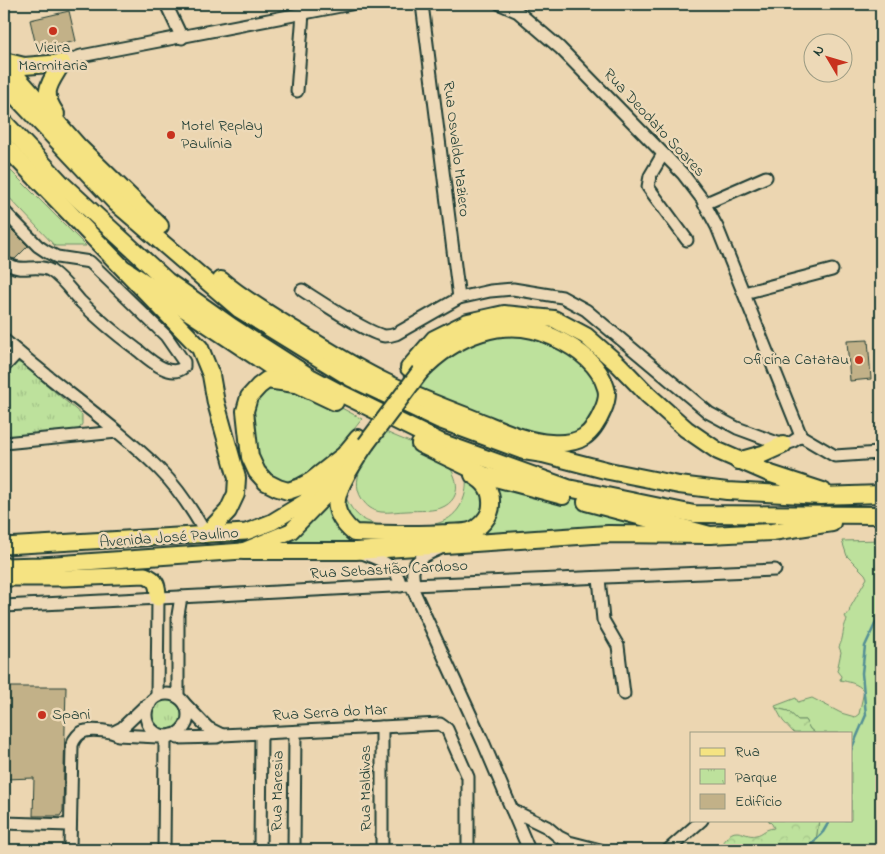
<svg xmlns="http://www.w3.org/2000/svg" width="885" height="854" viewBox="0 0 885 854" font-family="'Indie Flower',sans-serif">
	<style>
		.grass { fill: #bde19c; stroke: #6e8f68 }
		.forest { fill: url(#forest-crowns); stroke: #6e8f68 }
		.park { fill: url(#park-tufts); stroke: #6e8f68 }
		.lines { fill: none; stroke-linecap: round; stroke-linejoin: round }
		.stream { stroke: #549095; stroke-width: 2.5 }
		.building { fill: #c2b188; stroke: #1f3d34 }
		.minor-casing { stroke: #1f3d34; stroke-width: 15 }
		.major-casing { stroke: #1f3d34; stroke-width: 19 }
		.highway-casing { stroke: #1f3d34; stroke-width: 20 }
		.minor { stroke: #edd9b7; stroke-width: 11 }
		.major { stroke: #f5e382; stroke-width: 15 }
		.highway { stroke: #f5e382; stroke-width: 16 }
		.highway-bridge-casing { stroke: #1f3d34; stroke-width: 20; stroke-linecap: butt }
		.highway-bridge { stroke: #f5e382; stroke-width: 16 }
		.poi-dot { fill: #c8321e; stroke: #edd9b7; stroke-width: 2 }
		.labels { text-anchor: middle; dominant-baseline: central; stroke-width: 5; stroke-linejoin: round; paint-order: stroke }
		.poi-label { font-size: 16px; fill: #1f3d34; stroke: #edd9b7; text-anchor: start }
		.street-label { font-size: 16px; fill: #1f3d34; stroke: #edd9b7 }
	</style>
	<defs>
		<pattern id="forest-crowns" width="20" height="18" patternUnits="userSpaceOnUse" patternTransform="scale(1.25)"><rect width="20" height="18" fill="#bde19c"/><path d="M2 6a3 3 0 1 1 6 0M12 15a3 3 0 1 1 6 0" fill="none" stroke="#a2c287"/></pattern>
		<pattern id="park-tufts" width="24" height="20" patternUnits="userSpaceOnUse" patternTransform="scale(1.25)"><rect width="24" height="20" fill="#bde19c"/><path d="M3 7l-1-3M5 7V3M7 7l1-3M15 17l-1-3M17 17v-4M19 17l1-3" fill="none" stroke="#a2c287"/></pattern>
	</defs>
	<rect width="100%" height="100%" fill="#ecd6b1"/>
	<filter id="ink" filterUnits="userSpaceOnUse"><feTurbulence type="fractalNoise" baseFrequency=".02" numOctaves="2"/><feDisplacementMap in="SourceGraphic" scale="10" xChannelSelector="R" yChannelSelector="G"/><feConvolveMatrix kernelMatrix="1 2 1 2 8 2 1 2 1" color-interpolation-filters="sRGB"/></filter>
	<g filter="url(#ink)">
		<g class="grass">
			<path d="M4,164L86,246H55L4,192Z"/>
			<path d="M529,335L579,358L599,386L600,402L587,428L555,441L494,420L418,387L431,368L481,337Z"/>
			<path d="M271,386H301L362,419C347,438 306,494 277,481C271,478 264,471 259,466L252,411L257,399Z"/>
			<path d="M386,432C402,440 424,446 438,456C455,467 466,494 445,506C435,512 419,510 407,511C399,511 389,513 381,512C373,511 366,506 362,499C347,476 372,449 386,432Z"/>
			<path d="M466,478L700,519V522L697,526L268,547L320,506L344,492C355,527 381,527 412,526C419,525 428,525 435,524C457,519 468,499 466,478Z"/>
			<path d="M881,540V850H811L816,840L819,820H851V733H815L810,729L805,720H798L788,711L776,708L775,706L796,698L798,702L812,698L841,713L855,717L859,714L864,691C858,683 848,682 840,680L841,676L837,671L841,652L839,647C844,638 842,629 847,620L845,616L849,613L850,608L867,578L865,574L847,556L842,541Z"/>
		</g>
		<g class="forest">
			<path d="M776,708L788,711L798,720H805L810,729L815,733H794L783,721Z"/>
			<path d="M768,820H819L816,840L811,850H718C721,844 729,831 737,832C743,832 749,837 756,835C763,834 764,829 774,828L772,824Z"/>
		</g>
		<g class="park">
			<path d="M16,362L22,364L82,415V424L78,431L4,440V374Z"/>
			<circle cx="167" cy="715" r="16"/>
		</g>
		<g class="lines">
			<g class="stream">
				<path d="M851,750L866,715L862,673L865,646L881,611"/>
				<path d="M806,850L823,832L830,820"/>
			</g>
		</g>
		<g class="building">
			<path d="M69,11L76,41L37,50L30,20Z"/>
			<path d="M11,229L28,246L15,259L9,258L4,261V236Z"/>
			<path d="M868,340L871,379L850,381L847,341Z"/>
			<path d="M6,687H66L63,811L60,816H33L34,778L5,779Z"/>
		</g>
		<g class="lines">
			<g class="minor-casing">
				<g id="minor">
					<path d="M166,4L182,38"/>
					<path d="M422,4L459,298"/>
					<path d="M500,4L518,12L560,48L683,174L702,199L717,227L801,436"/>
					<path d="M62,63L81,56L351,4"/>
					<path d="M297,91L303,13"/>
					<path d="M663,154L650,176L648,187L687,240"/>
					<path d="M704,204L766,177"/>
					<path d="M4,211L38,246L47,252L57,257L90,262L166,336L184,362V367C169,380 147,357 135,348C116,334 97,318 80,301C71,291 62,278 51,271C38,263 22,273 10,265"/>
					<path d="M302,290C318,300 368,334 385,336C388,336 393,335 396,334L459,298L490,291L513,289L562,297L586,310L709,413L737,428L783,445L792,442L801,436"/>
					<path d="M744,293L832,270"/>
					<path d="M4,340C54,384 111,422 159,469C178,488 193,511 206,534"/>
					<path d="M4,367L18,352"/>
					<path d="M801,436L835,456L879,453"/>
					<path d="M4,443L117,432"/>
					<path d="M362,553C381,560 396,564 401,586"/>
					<path d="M599,578L603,620L618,646L624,694"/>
					<path d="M411,585L484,744L529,850"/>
					<path d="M415,585C407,563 422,556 439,549"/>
					<path d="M4,606L411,585L775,570"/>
					<circle cx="167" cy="715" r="21"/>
					<path d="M157,696L158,598"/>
					<path d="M178,697V615L181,597"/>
					<path d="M186,705L208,728L222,735"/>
					<path d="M114,732L122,728L144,707L150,704"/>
					<path d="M172,735L178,738L217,737L222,735L440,724L447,729L468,777V850"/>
					<path d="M512,810L547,827L559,837L569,842L600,850"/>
					<path d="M4,823L70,825"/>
					<path d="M70,850L72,745C74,739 79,732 86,731C93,729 113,731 118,735L158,737L161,735"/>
					<path d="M164,850L165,742L167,736"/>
					<path d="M260,850L261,733"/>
					<path d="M294,850L295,732"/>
					<path d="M382,850V727"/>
					<path d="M668,850L702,820"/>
				</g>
			</g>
			<g class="major-casing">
				<g id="major">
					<path d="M4,546L246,532L272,522L305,502L334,468"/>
					<path d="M4,566L41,565L243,551L291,531L326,495L343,473"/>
					<path d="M4,578H65L145,575C157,579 158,587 158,598"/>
				</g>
			</g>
			<g class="highway-casing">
				<g id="highway">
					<path d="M4,61L24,66L62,63"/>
					<path d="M4,62L79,147L160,226"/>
					<path d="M4,84L116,203L239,309L351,378L440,420L524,451L543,454L609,471L679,485L727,491L821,496L881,494"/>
					<path d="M56,114C40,91 50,84 62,63"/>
					<path d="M4,122L62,184L167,281L232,327L310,377L340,393L440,442L568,488L694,514L881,515"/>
					<path d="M4,145L200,348L211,375L216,403L237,478L236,494L228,511L206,534"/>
					<path d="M126,270L297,384L335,402"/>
					<path d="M221,280C243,299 269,314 293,329C323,347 353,367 385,382C416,397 448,409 479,421C502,430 527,442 551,443C580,445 592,436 603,410C606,403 608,394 606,388C599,363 575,347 553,337C505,314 454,336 420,372"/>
					<path d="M409,368L434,339L468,322L504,314L554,319L586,336L619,365L648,395L686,429L718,451L771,474L823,491"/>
					<path d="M295,384L267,380L259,386L249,397L245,411L250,457L257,472L266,482L278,488L288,491L300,487L311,481L344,455L358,438"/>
					<path d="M366,444C359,454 353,464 347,474C333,499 331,513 354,533C385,534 416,535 447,533C454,532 464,533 470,531C480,528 491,516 491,505C492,490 485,482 473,475"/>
					<path d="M420,444L484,475L563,496"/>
					<path d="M738,461L763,454L783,445"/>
					<path d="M586,502L710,535"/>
					<path d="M243,551H356L608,534L710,535L772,532L832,523"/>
				</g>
			</g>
			<use href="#minor" class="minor"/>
			<use href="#major" class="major"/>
			<use href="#highway" class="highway"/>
			<g class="highway-bridge-casing">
				<path id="highway-bridge" d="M366,444L420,372"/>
			</g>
			<use href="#highway-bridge" class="highway-bridge"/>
		</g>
	</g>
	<g class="poi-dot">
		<circle cx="53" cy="31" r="5"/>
		<circle cx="171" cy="135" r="5"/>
		<circle cx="859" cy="360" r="5"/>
		<circle cx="42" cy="715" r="5"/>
	</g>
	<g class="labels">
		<g class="poi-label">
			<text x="53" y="48" text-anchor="middle">Vieira<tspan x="53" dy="18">Marmitaria</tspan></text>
			<text x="181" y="126">Motel Replay<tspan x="181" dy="18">Paulínia</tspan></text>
			<text x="849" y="360" text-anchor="end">Oficina Catatau</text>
			<text x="52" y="715">Spani</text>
		</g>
		<g class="street-label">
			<text transform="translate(654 123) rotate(47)">Rua Deodato Soares</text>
			<text transform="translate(456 149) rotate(83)">Rua Osvaldo Maziero</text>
			<text transform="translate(169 538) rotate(-4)">Avenida José Paulino</text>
			<text transform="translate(389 570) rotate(-3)">Rua Sebastião Cardoso</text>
			<text transform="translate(330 713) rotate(-3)">Rua Serra do Mar</text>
			<text transform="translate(366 788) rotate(-90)">Rua Maldivas</text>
			<text transform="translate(278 791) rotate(-89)">Rua Maresia</text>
		</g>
	</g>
	<rect width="885" height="854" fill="none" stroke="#edd9b7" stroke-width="20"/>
	<rect x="10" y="10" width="865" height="834" fill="none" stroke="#1f3d34" stroke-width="2" filter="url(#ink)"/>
	<rect x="690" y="732" width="162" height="90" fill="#edd9b7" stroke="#9b9b83"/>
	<rect x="700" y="748" width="25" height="8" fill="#f5e382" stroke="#9b9b83"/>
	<text x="735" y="756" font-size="15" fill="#1f3d34">Rua</text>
	<rect x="700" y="769" width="25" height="15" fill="url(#park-tufts)" stroke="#9b9b83"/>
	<text x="735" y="782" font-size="15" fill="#1f3d34">Parque</text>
	<rect x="700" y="794" width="25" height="15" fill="#c2b188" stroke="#9b9b83"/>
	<text x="735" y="806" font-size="15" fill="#1f3d34">Edifício</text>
	<g transform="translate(828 58) rotate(308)"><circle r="24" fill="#edd9b7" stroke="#9b9b83"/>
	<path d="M0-4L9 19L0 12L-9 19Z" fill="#c8321e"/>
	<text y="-8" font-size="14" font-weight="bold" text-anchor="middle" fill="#1f3d34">N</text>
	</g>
</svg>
